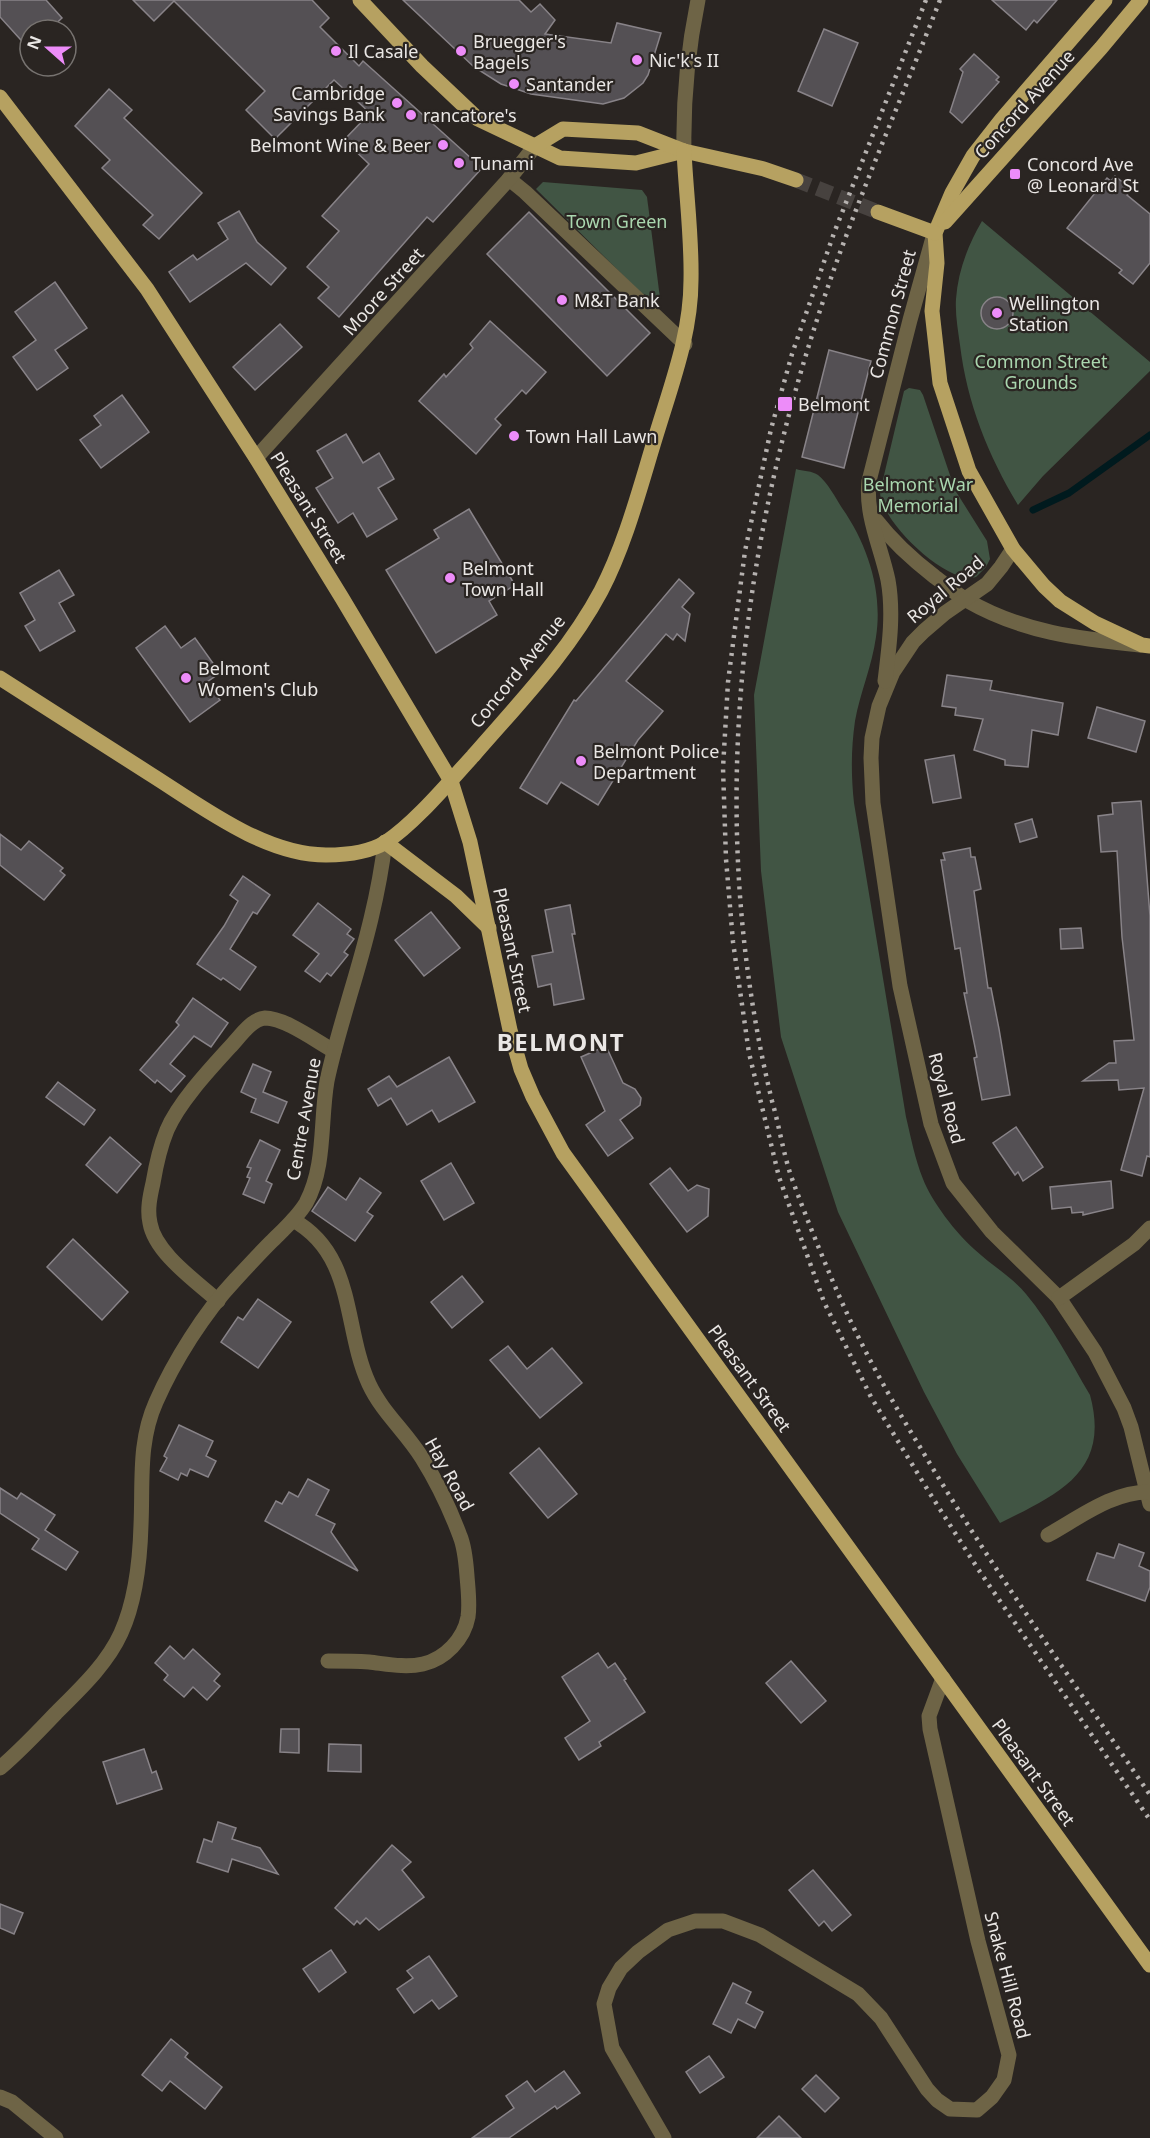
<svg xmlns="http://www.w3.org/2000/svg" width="1150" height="2138" viewBox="0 0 1150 2138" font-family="'Noto Sans',sans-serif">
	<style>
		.green { fill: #415544 }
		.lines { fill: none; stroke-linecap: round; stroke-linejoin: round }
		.stream { stroke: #001a1e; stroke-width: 7 }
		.building { fill: #545054; stroke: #888388; stroke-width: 1.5 }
		.major-tunnel { stroke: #47423f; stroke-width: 15; stroke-dasharray: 15 8; stroke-linecap: butt }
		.minor { stroke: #6e6446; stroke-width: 15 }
		.major { stroke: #b6a161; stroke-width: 15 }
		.rail { stroke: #b6b2b0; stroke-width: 4.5; stroke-dasharray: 3 6; stroke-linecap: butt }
		.poi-dot { fill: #ed8cf9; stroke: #2a2522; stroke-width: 2 }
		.labels { text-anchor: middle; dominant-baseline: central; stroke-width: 4.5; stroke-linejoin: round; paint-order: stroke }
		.poi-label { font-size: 18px; fill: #eae7e5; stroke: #2a2522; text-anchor: start }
		.street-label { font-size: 18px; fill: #eae7e5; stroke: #2a2522 }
		.park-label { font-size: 18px; fill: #aad7af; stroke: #2a2522 }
		.district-label { font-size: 24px; font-weight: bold; letter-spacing: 1.5px; fill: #eae7e5; stroke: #2a2522 }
	</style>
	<rect width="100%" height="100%" fill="#2a2522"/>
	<g class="green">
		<path d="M543,182L642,190L647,197L660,298L651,297L641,293L536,189Z"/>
		<path d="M982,221L1150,362V371L1043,476L1018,505C988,455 967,403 960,345C958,330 955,314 956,299C958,271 968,245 982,221Z"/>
		<path d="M909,388L920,390L923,395L955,490L987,541L990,559L986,567L976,577C948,586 880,521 880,492L904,391Z"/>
		<path d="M796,469C802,471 813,471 818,475C828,483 835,497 842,508C868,545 883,592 876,637C872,666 860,693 855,721C851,749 851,775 854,803L906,1117C911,1138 915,1159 923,1179C932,1202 956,1233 974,1249C991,1265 1011,1276 1026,1294C1051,1324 1070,1361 1090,1395C1111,1472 1058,1494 1000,1523L957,1454L924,1392L838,1212L781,1037L761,871L754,695Z"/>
	</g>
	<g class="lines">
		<path class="stream" d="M1033,510L1069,493L1150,435"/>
	</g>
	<g class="building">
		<path d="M0,0H46L62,18L49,30H30V50L0,17Z"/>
		<path d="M133,0H312L329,18L320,27L359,66L363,61L482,168L433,222L427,217L339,317L318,298L329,287L307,267L339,231L322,216L369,164L344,140L370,113L334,80L275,139L246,110L265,91L174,1L154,21Z"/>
		<path d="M403,0H519L531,12L540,4L555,20L545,34L611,43L617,23L661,33L648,75L643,83L624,98L603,104L531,94L501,84L474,67Z"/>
		<path d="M992,0H1057L1037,23L1034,20L1026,30Z"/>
		<path d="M824,29L858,43L832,106L798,91Z"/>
		<path d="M974,54L999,77L996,80L999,82L962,123L950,112L963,72L960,69Z"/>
		<path d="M109,89L132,110L124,118L202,193L159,239L143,225L153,215L102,168L110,160L75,126Z"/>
		<path d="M1115,176L1131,189L1127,195L1150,214V263L1133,284L1119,273L1122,270L1067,228L1107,178L1111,181Z"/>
		<path d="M239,211L257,242L286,268L271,285L246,263L190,302L169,272L193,255L197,260L228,239L218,223Z"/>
		<path d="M529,212L650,333L607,376L487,254Z"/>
		<path d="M55,282L87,328L55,350L68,368L37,390L13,357L36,340L15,312Z"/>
		<circle cx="997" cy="313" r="16"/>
		<path d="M490,321L546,372L526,394L522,390L495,419L501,425L476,454L419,401L444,374L446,377L473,348L470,344Z"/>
		<path d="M280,324L302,347L255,390L233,367Z"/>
		<path d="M829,350L871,361L844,468L802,457Z"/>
		<path d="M122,395L149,432L101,468L80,440L101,425L94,416Z"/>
		<path d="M346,434L363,463L379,453L394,479L378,488L397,519L367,537L353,513L338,523L316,488L333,478L317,451Z"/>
		<path d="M469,509L515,585L489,601L497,615L436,653L386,570L439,538L434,530Z"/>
		<path d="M59,570L74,595L59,603L75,631L40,651L25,626L35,620L20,593Z"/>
		<path d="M679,579L694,593L682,607L690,614L685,641L677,634L673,640L666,634L626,681L663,711L638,740L598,805L561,782L547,804L520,788L574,700L576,701Z"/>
		<path d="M165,626L181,648L195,638L220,673L207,682L220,700L190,722L136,648Z"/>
		<path d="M947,675L992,681L990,690L1063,703L1058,735L1032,730L1028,767L1005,765V760L974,750L983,719L955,715L956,708L942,706Z"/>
		<path d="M1097,707L1145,721L1136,752L1088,738Z"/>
		<path d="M954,755L961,798L933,803L925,760Z"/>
		<path d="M1141,801L1150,916V1157L1147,1156L1142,1176L1121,1170L1144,1088L1119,1090L1118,1080L1083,1081L1109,1063H1116L1114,1041L1134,1040L1122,937L1117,851L1101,852L1098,816L1113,814L1112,803Z"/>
		<path d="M1032,819L1037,837L1020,842L1015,824Z"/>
		<path d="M0,834L21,850L29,841L63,868L60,871L65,875L44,900L0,865Z"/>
		<path d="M970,848L971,857H975L981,889L974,891L988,988H991L999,1029L1010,1095L982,1100L974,1058L977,1057L964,993H967L960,948L955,949L941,860H945L943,853Z"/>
		<path d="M243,876L270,895L257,914L253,912L230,949L256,967L240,990L223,978L221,980L197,964L224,926L238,901L230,895Z"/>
		<path d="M318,903L351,929L347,934L354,939L344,952L348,955L331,976L327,973L320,982L305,971L319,954L293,935Z"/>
		<path d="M570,905L575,934H572L584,999L554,1005L551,984L538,987L532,956L553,952L545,910Z"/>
		<path d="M431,912L460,948L424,976L395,940Z"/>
		<path d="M1081,928L1083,948L1061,949L1060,929Z"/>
		<path d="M193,998L228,1023L211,1047L194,1036L170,1064L185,1076L171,1092L157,1080L155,1083L140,1070L179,1025L176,1022Z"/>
		<path d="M606,1046L623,1083L635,1089L641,1098L640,1105L620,1120L633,1138L608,1156L586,1125L605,1111L581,1057Z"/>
		<path d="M449,1057L475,1102L439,1122L432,1110L407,1125L391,1098L378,1106L368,1089L389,1076L397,1087Z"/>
		<path d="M253,1064L271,1072L263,1092L287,1102L278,1123L251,1112L256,1099L241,1092Z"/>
		<path d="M58,1082L95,1110L84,1125L46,1097Z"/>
		<path d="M1016,1127L1043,1167L1023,1181L1018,1172L1015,1175L993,1143Z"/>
		<path d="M110,1137L141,1164L117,1193L86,1165Z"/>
		<path d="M260,1140L280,1150L266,1181L272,1184L264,1203L243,1194L250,1178L247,1177L251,1168L247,1167Z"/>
		<path d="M451,1163L474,1203L444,1220L421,1181Z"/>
		<path d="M670,1168L688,1191L697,1185L709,1189L708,1216L687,1232L650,1184Z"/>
		<path d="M360,1178L381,1193L367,1212L373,1216L355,1241L312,1211L328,1187L346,1200Z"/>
		<path d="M1111,1181L1113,1208L1083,1215V1212L1072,1213L1071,1207L1052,1209L1050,1187Z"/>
		<path d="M73,1239L128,1292L102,1320L47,1267Z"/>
		<path d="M462,1276L483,1302L452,1328L431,1302Z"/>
		<path d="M258,1299L291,1322L258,1368L221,1342L238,1317L243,1320Z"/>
		<path d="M508,1346L527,1369L552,1348L582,1383L540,1418L490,1360Z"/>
		<path d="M179,1425L213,1441L206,1456L216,1461L208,1477L190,1469L187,1476L181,1473L178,1480L160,1471L167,1458L164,1456Z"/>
		<path d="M539,1448L577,1494L548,1518L510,1473Z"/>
		<path d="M308,1479L329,1490L316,1515L335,1524L331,1532L358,1571L265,1521L276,1501L282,1504L289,1492L298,1497Z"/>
		<path d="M0,1488L17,1499L21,1493L55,1515L45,1530L78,1552L66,1570L32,1549L39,1539L0,1513Z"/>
		<path d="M1119,1544L1144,1553L1139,1566L1150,1571V1587L1145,1601L1087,1580L1097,1553L1114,1558Z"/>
		<path d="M170,1646L184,1659L193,1649L220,1674L214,1681L220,1686L207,1700L193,1687L184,1697L164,1680L168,1675L155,1663Z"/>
		<path d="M598,1653L608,1668L615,1663L626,1679L624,1680L645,1712L599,1742L601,1746L579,1760L565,1738L590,1721L562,1677Z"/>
		<path d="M791,1661L826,1701L801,1723L766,1683Z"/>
		<path d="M281,1729H299V1753L280,1752Z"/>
		<path d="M329,1744L361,1745V1772L328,1771Z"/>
		<path d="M144,1749L152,1773L156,1771L162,1789L117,1804L103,1762Z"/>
		<path d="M218,1822L236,1828L232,1839L260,1848L278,1874L232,1859L228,1872L197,1862L204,1839L212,1842Z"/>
		<path d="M392,1845L411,1862L402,1870L424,1897L379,1930L366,1918L360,1924L357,1921L354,1925L335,1908Z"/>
		<path d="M813,1870L851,1915L832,1931L824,1921L819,1926L789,1890Z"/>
		<path d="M0,1904L23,1913L14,1934L0,1928Z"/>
		<path d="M331,1950L346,1972L319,1992L303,1969Z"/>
		<path d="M429,1956L457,1996L439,2009L432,2000L414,2013L397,1989L413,1978L407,1971Z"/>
		<path d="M733,1983L751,1992L746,2003L763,2012L755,2028L738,2019L731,2033L713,2024Z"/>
		<path d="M171,2039L188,2053L185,2057L222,2087L205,2109L170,2081L162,2091L142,2075Z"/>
		<path d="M709,2056L724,2077L700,2093L686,2072Z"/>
		<path d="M564,2071L580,2093L557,2109L555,2106L509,2138H472L514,2108L506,2096L527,2081L535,2092Z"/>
		<path d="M816,2075L839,2098L825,2112L802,2089Z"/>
		<path d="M779,2116L801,2138H757Z"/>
	</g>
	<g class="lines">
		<path class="major-tunnel" d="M796,180L878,212"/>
		<g class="minor">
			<path d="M684,151C683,101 688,49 698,0"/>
			<path d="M509,179L525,192L685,344"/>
			<path d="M256,458L509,179L535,146"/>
			<path d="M876,520C893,542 913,560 935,577C946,585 956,594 968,601C1022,632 1079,639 1140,645"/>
			<path d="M1013,549L1001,567L987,584L945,613L924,631L913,642L893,672L879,706L872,738L871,758L873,803L900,986L931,1124L953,1183L992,1232L1059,1298L1095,1352L1124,1408L1131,1427L1150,1504"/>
			<path d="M885,681C889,648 894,613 888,580C881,547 865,515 869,481L910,320L934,234"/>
			<path d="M293,1220C356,1255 343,1328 369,1384C382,1412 406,1432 422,1458C437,1482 450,1509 460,1536C465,1548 466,1563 467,1576C468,1589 470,1604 468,1617C464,1639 445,1659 423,1664C405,1668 387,1664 369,1662C355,1661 341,1661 328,1661"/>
			<path d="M1059,1298L1134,1244L1150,1228"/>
			<path d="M218,1301C196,1281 155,1253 150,1223C147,1210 150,1196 153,1183C156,1165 160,1147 167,1130C179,1102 210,1069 230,1047C239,1038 251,1019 265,1018C285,1018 316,1041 334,1051"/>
			<path d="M1048,1535C1079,1518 1113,1491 1150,1492"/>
			<path d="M0,1768C20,1751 38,1732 56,1713C80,1689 107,1664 121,1633C136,1600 140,1561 141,1525C143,1483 138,1442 156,1402C174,1361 204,1313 235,1280C247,1267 259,1254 271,1242C283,1230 297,1218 306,1203C326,1166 320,1121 327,1081C333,1052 342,1023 350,995C365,945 379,894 385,842"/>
			<path d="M0,2097L12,2102L56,2138"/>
			<path d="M664,2138L612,2048L604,2004L609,1988L621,1968L638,1952L668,1930L695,1921H723L760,1935L858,1994L881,2018L927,2089L937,2100L950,2109L977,2110L992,2097L1004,2080L1009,2055L978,1941L930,1729L929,1716L943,1678"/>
		</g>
		<g class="major">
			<path d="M360,0L422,66L478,119L560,158L636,163L684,151"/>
			<path d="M1105,0L1002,119L973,156L952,193L935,233L937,263L932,311L940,383L969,471L1013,549L1044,586L1060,601L1095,623L1142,645L1150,646"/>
			<path d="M0,97L147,289L256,458L342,598L451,781L470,842L510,1030L521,1069L533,1097L563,1153L1150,1965"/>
			<path d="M535,146L563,129L638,133L684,151L764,169L796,180"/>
			<path d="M878,212L935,233"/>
			<path d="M945,222L1101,48L1141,0"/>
			<path d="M0,678C50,710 100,742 150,774C201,806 264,855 326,855C345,855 370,852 386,842C415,823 449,782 473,756C518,704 568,653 601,591C627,541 641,483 658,429C673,380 691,332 691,280C692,238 686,194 684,151"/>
			<path d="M385,842L456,896L489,928"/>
		</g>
		<g class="rail">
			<path d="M926,0L834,233L792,354L771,429L745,551L728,682L723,768L726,859L733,942L749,1053L779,1177L824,1302L871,1397L929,1492L978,1569L1150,1820"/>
			<path d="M940,0C898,108 850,215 815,326C734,578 709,841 772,1101C779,1125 783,1152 791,1176C804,1212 819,1249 834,1284C858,1341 888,1395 920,1447C991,1567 1072,1680 1150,1795"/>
		</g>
	</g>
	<g class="poi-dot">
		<circle cx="336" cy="51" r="6"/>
		<circle cx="461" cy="51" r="6"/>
		<circle cx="637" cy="60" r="6"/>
		<circle cx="514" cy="84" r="6"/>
		<circle cx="397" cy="103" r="6"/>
		<circle cx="411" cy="115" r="6"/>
		<circle cx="443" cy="145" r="6"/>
		<circle cx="459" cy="163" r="6"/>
		<rect x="1009" y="168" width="12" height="12" rx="3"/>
		<circle cx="562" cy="300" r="6"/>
		<circle cx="997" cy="313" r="6"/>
		<rect x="777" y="396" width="16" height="16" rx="3"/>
		<circle cx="514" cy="436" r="6"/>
		<circle cx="450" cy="578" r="6"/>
		<circle cx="186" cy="678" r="6"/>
		<circle cx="581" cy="761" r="6"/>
	</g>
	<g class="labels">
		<g class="poi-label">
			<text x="473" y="41">Bruegger's<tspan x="473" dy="21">Bagels</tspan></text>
			<text x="348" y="51">Il Casale</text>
			<text x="649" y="60">Nic'k's II</text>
			<text x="526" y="84">Santander</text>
			<text x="385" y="93" text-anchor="end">Cambridge<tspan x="385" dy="21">Savings Bank</tspan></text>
			<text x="423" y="115">rancatore's</text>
			<text x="431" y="145" text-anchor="end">Belmont Wine &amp; Beer</text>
			<text x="471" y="163">Tunami</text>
			<text x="1027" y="164">Concord Ave<tspan x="1027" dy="21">@ Leonard St</tspan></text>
			<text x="574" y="300">M&amp;T Bank</text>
			<text x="1009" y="303">Wellington<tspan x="1009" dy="21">Station</tspan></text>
			<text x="798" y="404">Belmont</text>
			<text x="526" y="436">Town Hall Lawn</text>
			<text x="462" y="568">Belmont<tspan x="462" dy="21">Town Hall</tspan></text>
			<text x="198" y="668">Belmont<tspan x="198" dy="21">Women's Club</tspan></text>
			<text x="593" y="751">Belmont Police<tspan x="593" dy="21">Department</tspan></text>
		</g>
		<g class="street-label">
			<text transform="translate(1024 104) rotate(-48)">Concord Avenue</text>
			<text transform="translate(383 291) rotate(-48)">Moore Street</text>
			<text transform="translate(892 314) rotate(-75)">Common Street</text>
			<text transform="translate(309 507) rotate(58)">Pleasant Street</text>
			<text transform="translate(945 589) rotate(-40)">Royal Road</text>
			<text transform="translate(517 671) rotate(-51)">Concord Avenue</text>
			<text transform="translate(513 950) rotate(78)">Pleasant Street</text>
			<text transform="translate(947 1098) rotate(75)">Royal Road</text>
			<text transform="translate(303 1119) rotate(-80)">Centre Avenue</text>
			<text transform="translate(750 1378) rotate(54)">Pleasant Street</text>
			<text transform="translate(450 1474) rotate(61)">Hay Road</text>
			<text transform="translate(1034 1772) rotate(54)">Pleasant Street</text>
			<text transform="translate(1008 1975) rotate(75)">Snake Hill Road</text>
		</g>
		<g class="park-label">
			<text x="617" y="221">Town Green</text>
			<text x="1041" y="361">Common Street<tspan x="1041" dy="21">Grounds</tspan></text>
			<text x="918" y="484">Belmont War<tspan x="918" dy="21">Memorial</tspan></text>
		</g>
		<g class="district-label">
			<text x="561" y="1041">BELMONT</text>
		</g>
	</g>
	<g transform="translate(48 48) rotate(291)"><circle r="28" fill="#2a2522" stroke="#777370" stroke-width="1.5"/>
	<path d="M0-4.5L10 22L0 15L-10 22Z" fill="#ed8cf9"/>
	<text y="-9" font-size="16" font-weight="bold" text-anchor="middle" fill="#eae7e5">N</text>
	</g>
</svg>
